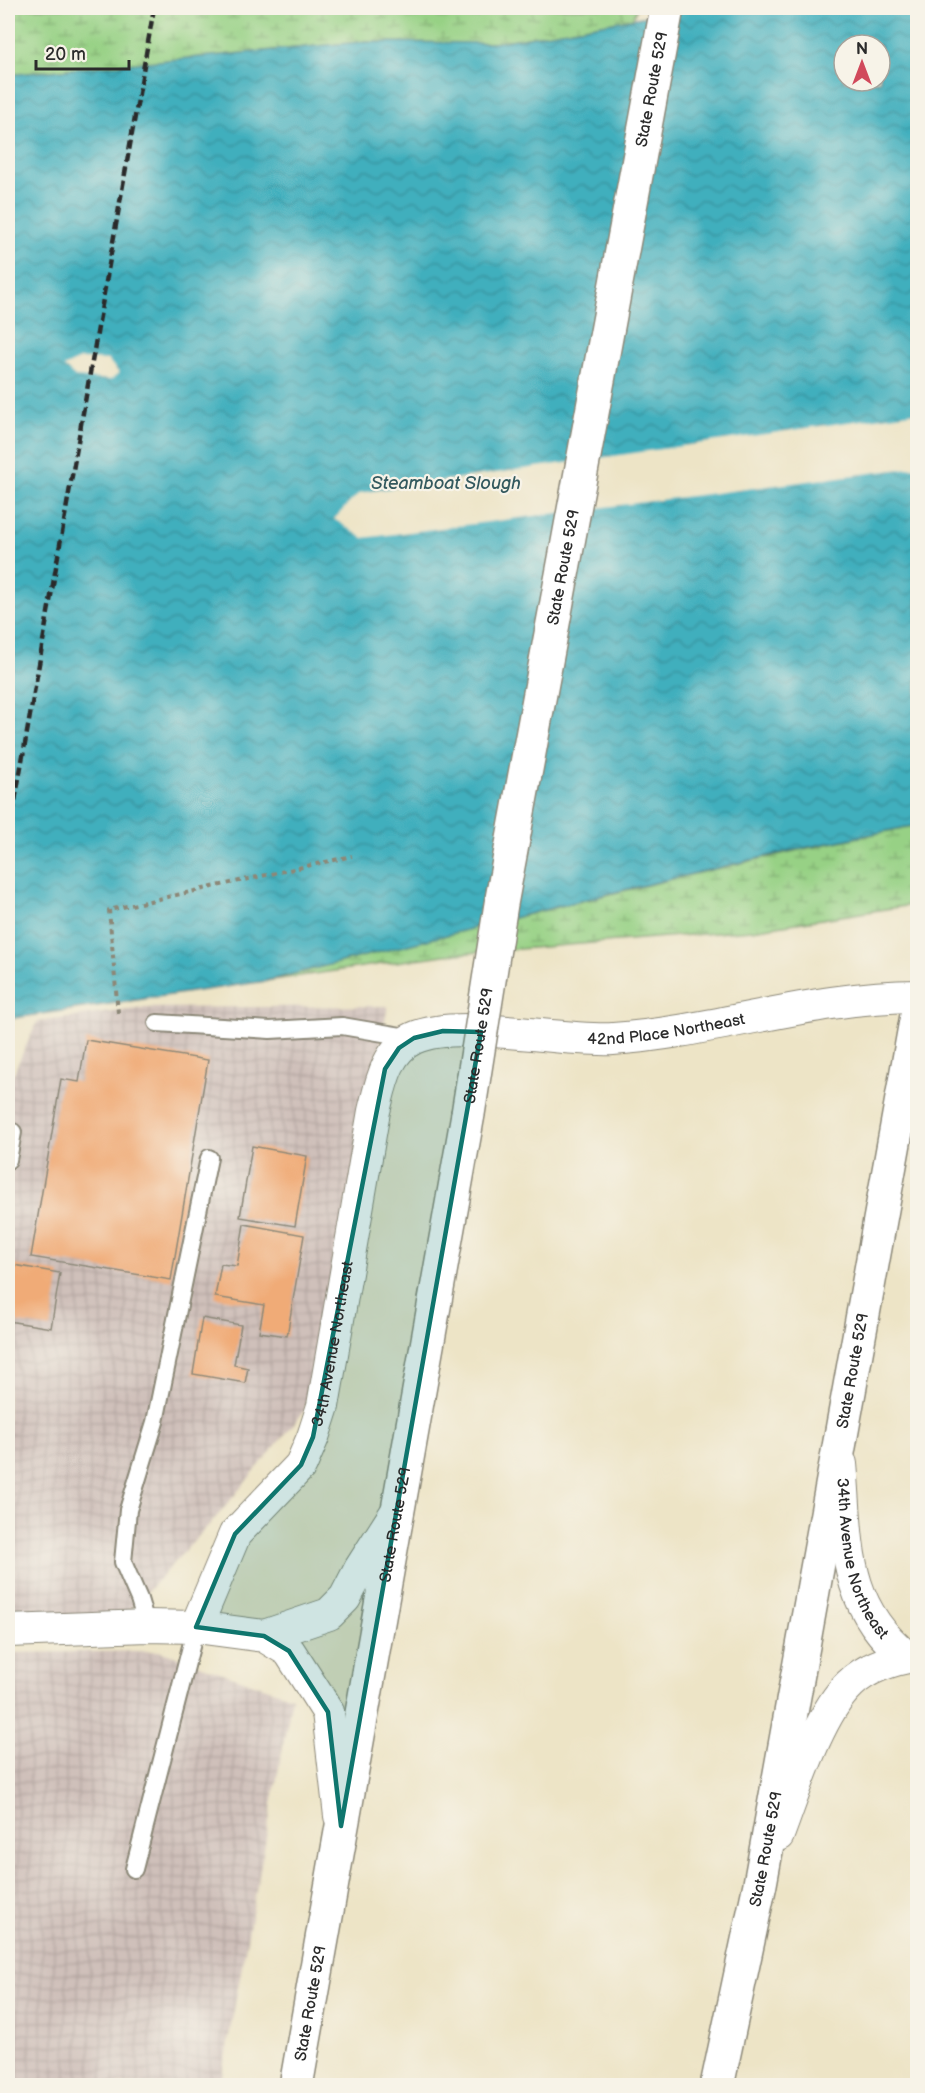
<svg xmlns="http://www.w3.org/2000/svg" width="925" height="2093" viewBox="0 0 925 2093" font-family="'Balsamiq Sans',sans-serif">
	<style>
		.industrial { fill: url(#industrial-grid) }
		.wetland { fill: url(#wetland-marsh); stroke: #617e58; stroke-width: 1.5 }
		.water { fill: url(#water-waves); stroke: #366d74; stroke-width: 1.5; fill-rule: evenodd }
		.pier { fill: #ede4c6 }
		.building { fill: #f0ab77 }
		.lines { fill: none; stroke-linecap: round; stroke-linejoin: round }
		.lane-casing { stroke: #8c8878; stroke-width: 20 }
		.street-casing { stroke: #8c8878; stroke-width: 34 }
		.primary-casing { stroke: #8c8878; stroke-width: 36 }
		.path { stroke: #8c8878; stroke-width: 4; stroke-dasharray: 4.5 4.5; stroke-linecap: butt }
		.lane { stroke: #fff; stroke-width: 16 }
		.street { stroke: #fff; stroke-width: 32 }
		.primary { stroke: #fff; stroke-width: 33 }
		.rail { stroke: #2b2b2b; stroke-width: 4.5; stroke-dasharray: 9 4.5; stroke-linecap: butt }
		.primary-bridge-casing { stroke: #8c8878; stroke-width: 36; stroke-linecap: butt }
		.primary-bridge { stroke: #fff; stroke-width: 33 }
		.marked { fill: #0f766e; fill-opacity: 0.2; stroke: #0f766e; stroke-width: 4.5; stroke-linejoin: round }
		.labels { text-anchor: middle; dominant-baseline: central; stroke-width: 4.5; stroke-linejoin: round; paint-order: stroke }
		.street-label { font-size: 16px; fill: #2b2b2b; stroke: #f7f3e8 }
		.water-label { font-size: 18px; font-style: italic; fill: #33595e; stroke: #f7f3e8 }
	</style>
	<defs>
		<pattern id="industrial-grid" width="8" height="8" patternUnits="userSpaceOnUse" patternTransform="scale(1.5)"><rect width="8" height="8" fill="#cfc0ba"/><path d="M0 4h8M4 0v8" fill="none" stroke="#b2a5a0"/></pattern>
		<pattern id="wetland-marsh" width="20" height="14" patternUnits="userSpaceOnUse" patternTransform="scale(1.5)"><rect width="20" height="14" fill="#97d185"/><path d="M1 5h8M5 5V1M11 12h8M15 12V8" fill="none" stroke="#7baa6d"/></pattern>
		<pattern id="water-waves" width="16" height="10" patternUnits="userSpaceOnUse" patternTransform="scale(1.5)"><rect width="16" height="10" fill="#41afbd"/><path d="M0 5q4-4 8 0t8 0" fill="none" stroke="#378f9a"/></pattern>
	</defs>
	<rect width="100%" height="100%" fill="#f7f3e8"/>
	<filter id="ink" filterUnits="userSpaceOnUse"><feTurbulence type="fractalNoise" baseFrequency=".0167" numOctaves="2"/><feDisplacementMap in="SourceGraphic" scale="12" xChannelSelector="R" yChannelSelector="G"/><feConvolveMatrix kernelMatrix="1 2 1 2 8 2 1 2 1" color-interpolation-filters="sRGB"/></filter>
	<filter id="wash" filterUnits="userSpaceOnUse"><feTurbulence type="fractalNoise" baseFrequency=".008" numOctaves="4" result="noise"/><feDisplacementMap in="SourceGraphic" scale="24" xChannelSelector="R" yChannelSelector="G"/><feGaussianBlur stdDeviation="1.35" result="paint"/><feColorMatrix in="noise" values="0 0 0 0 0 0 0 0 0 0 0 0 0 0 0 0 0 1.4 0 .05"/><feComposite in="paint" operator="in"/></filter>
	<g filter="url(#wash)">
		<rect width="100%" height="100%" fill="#ede4c6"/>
		<g class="industrial">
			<path d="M388,1006L305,1410L220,1513L119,1622L8,1625V1097L10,1081L37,1022L144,1008Z"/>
			<path d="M159,1651L292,1697L220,2085H8V1653Z"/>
		</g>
		<g class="wetland">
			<path d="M8,8H637L632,19L494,43L361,42L8,75Z"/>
			<path d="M917,825V904L752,930L444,955L266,981C482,926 698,869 917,825Z"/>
		</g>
		<path class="water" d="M693,8H917V825L794,850L607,894L266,981L8,1019V75L361,42L494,43ZM844,45H880V81H844Z"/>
		<g class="pier">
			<path d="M80,359L108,360L119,373L111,380L75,377L64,367Z"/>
			<path d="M917,412V467L363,538L334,519L359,493Z"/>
		</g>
		<g id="blocks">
			<g class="building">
				<path d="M86,1040L208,1060L171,1280L31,1257L61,1079L79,1082Z"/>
				<path d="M252,1146L307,1156L295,1226L240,1217Z"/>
				<path d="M244,1224L304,1235L287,1336L259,1332L264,1305L215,1297L221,1264L237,1266Z"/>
				<path d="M8,1264L60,1273L51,1328L8,1321Z"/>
				<path d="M202,1318L241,1325L234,1365L248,1368L245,1383L193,1374Z"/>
			</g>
		</g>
	</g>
	<g filter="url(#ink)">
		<use href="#blocks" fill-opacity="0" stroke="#8c8878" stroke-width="1.5"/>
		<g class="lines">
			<g class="lane-casing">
				<g id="lane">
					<path d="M157,1023L270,1030L342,1026L413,1038"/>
					<path d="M8,1160L13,1132"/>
					<path d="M147,1626L139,1599L123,1562L128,1510L155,1422L209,1158"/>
					<path d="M134,1869L196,1627"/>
				</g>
			</g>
			<g class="street-casing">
				<g id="street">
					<path id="s1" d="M841,1464C848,1540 841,1605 907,1657"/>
					<path d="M8,1631L147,1626L196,1627"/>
					<path d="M264,1636L329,1614L345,1598L360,1569L397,1511"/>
					<path id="s2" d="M340,1816L328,1712L289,1651L264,1636L196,1627L235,1534L301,1465L313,1437L323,1406L374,1111C381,1084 386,1051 414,1038C458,1018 560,1042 613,1039C715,1032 814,996 918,996"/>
					<path d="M778,1835C794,1793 818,1714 850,1684C867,1667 894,1659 918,1655"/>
				</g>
			</g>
			<g class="primary-casing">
				<g id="primary">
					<path id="s3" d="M296,2086L468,1114"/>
					<path id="s4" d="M717,2086L760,1884L918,1010"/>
				</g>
			</g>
			<path class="path" d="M118,1013L109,910L352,856"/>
			<use href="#lane" class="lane"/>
			<use href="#street" class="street"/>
			<use href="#primary" class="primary"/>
			<path class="rail" d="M8,841L154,8"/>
			<g class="primary-bridge-casing">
				<g id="primary-bridge">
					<path id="s5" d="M468,1114L501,904L667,8"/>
				</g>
			</g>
			<use href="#primary-bridge" class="primary-bridge"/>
		</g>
	</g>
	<path class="marked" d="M443,1031L481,1032L341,1826L328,1712L289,1651L264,1636L196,1627L235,1534L301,1465L313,1437L385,1069L399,1048L414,1038Z"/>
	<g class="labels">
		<g class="street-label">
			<text stroke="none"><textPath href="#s5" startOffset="1041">State Route 529</textPath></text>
			<text stroke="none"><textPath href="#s5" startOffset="555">State Route 529</textPath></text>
			<text stroke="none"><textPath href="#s2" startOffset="1174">42nd Place Northeast</textPath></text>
			<text stroke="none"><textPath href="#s5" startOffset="69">State Route 529</textPath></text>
			<text stroke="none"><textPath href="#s2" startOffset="597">34th Avenue Northeast</textPath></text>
			<text stroke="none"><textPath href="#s4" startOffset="728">State Route 529</textPath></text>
			<text stroke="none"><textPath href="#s3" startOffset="570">State Route 529</textPath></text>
			<text stroke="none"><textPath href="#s1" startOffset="98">34th Avenue Northeast</textPath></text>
			<text stroke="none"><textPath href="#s4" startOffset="242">State Route 529</textPath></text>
			<text stroke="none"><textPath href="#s3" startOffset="84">State Route 529</textPath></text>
		</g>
		<g class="water-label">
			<text x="446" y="483">Steamboat Slough</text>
		</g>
	</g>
	<rect width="925" height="2093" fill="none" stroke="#f7f3e8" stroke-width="30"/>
	<g transform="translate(862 63)"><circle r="28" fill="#f7f3e8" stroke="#a5a39c" stroke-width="1.5"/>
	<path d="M0-4.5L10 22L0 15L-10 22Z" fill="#d1495b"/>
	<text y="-9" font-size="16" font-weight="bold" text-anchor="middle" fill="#2b2b2b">N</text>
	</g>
	<path d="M36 60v9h93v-9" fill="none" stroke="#2b2b2b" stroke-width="3"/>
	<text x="45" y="60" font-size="18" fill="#2b2b2b" stroke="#f7f3e8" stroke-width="4.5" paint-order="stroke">20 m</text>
</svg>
